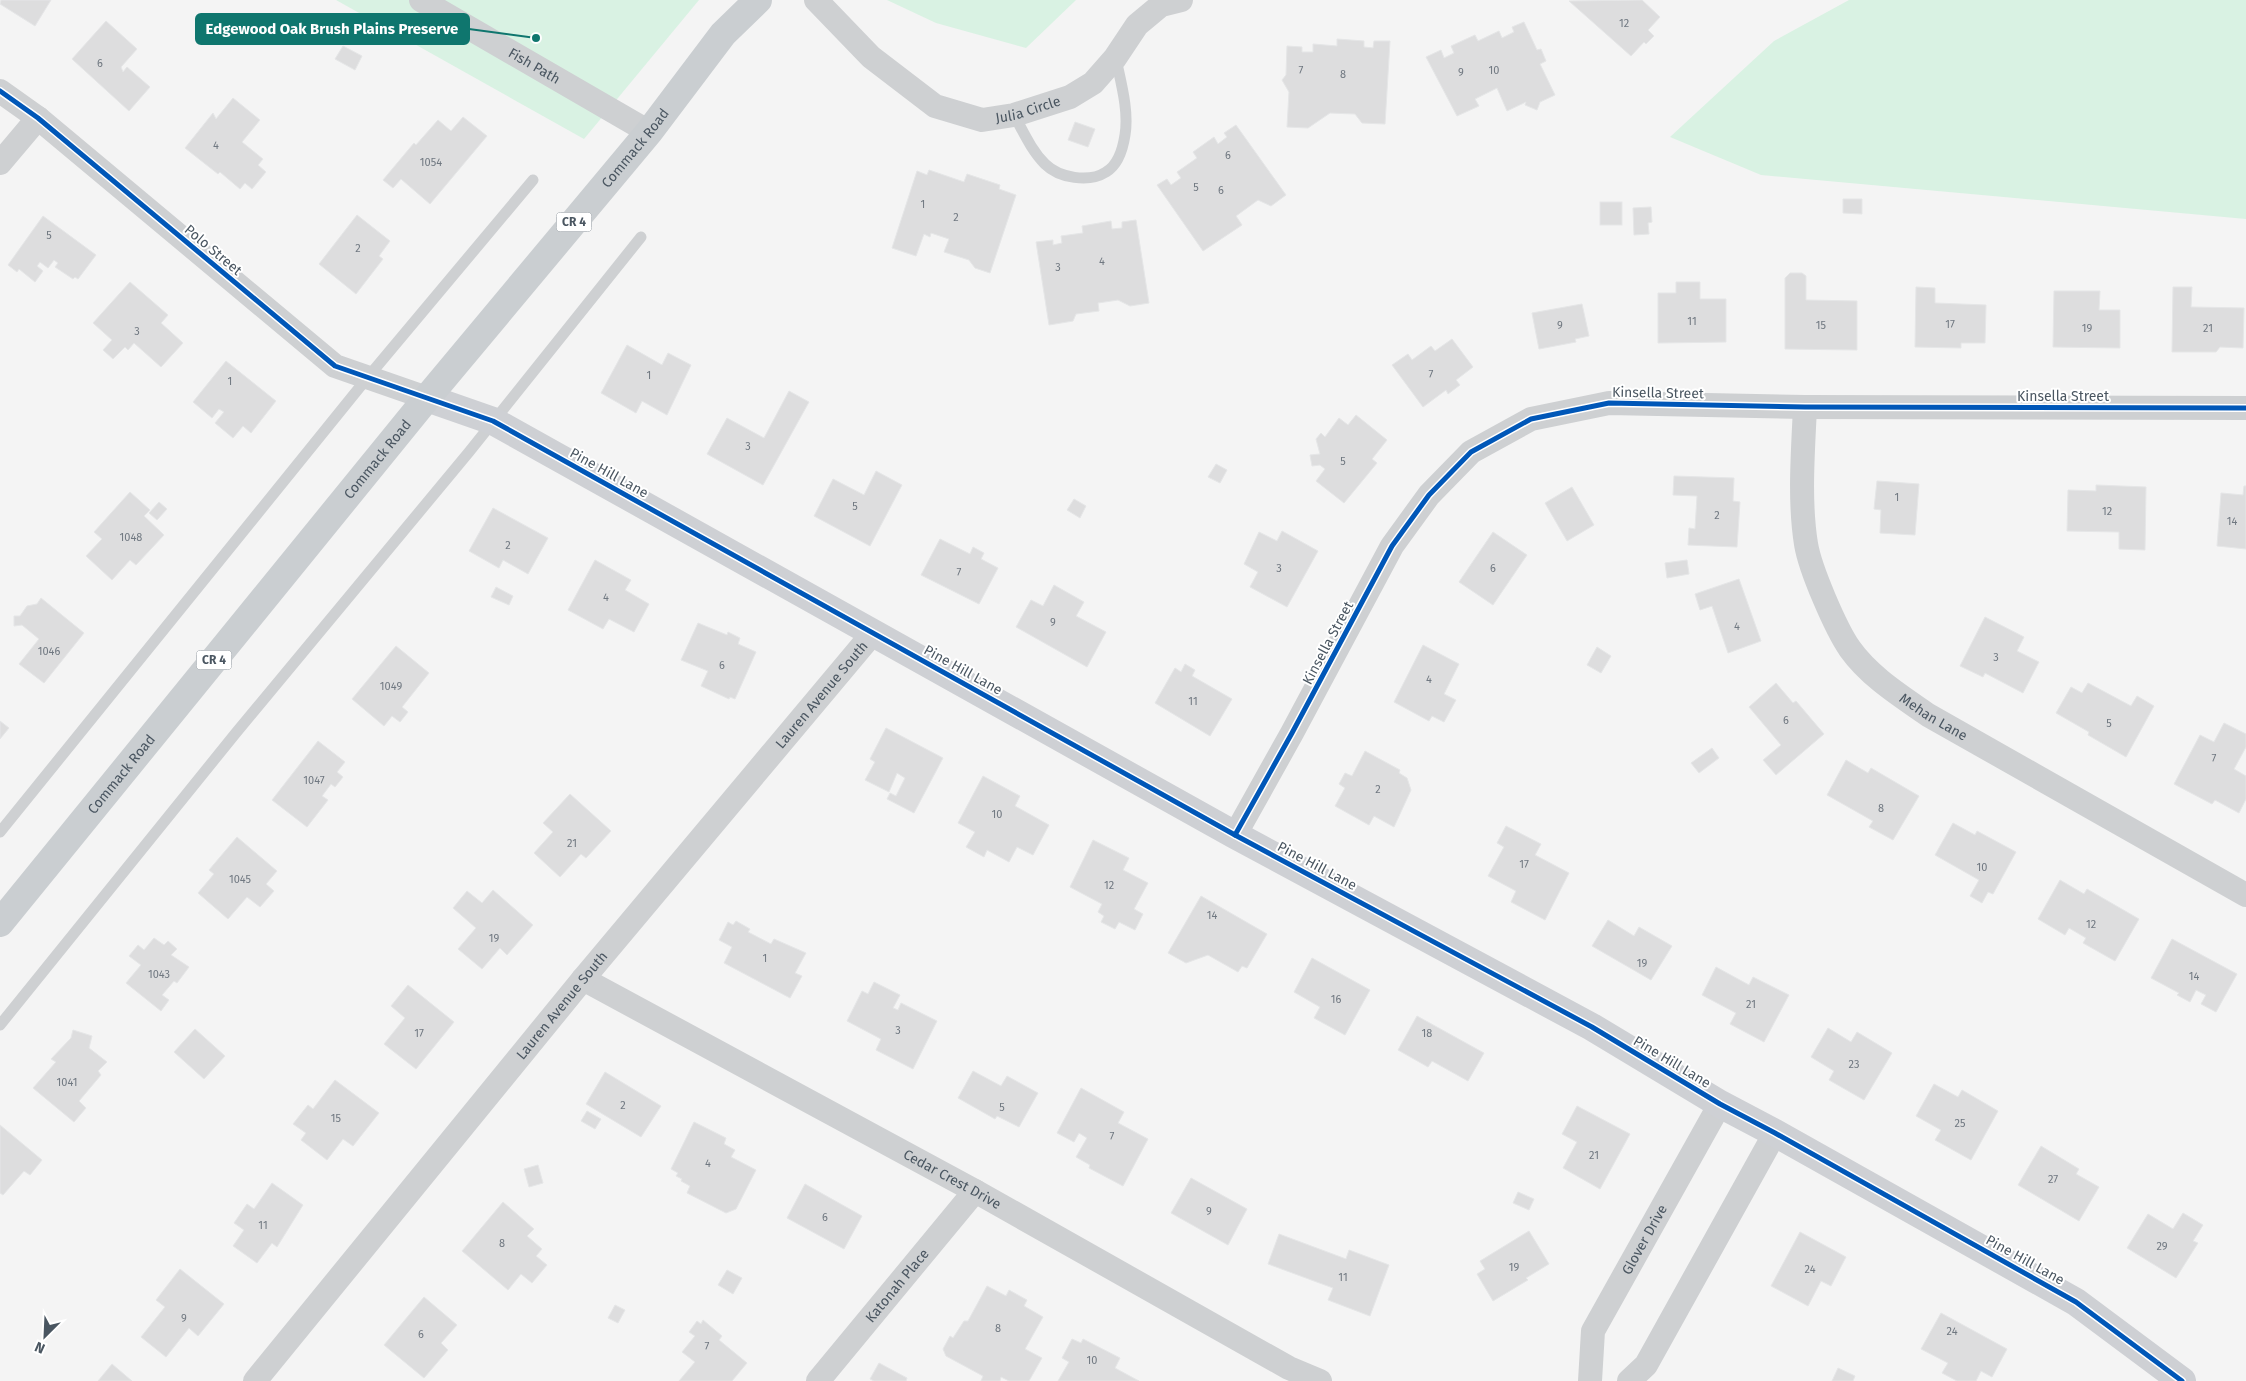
<svg xmlns="http://www.w3.org/2000/svg" width="2246" height="1381" viewBox="0 0 2246 1381" font-family="'Fira Sans',sans-serif">
	<style>
		.green { fill: #d9f2e3 }
		.building { fill: #ddddde; stroke: #e5e6e7 }
		.lines { fill: none; stroke-linecap: round; stroke-linejoin: round }
		.lane { stroke: #ced0d2; stroke-width: 11 }
		.street { stroke: #ced0d2; stroke-width: 24 }
		.secondary { stroke: #ced0d4; stroke-width: 28 }
		.primary { stroke: #caced1; stroke-width: 28 }
		.cycleway-casing { stroke: #fff; stroke-width: 8 }
		.cycleway { stroke: #0057b8; stroke-width: 5 }
		.labels { text-anchor: middle; dominant-baseline: central; stroke-width: 4; stroke-linejoin: round; paint-order: stroke }
		.number-label { font-size: 11px; fill: #707881 }
		.shield { fill: #fff; stroke: #808990; stroke-width: 1 }
		.shield-label { font-size: 12px; font-weight: bold; fill: #4a5661 }
		.street-label { font-size: 14px; fill: #4a5661; stroke: #fff }
		.leader { fill: none; stroke: #0f766e; stroke-width: 2 }
		.callout-dot { fill: #0f766e; stroke: #fff; stroke-width: 2 }
		.callout { fill: #0f766e; stroke: #0f766e; stroke-width: 2 }
		.callout-label { font-size: 15px; text-anchor: middle; font-weight: bold; fill: #fff }
	</style>
	<rect width="100%" height="100%" fill="#f4f4f4"/>
	<g class="green">
		<path d="M336,0H699L584,139Z"/>
		<path d="M887,0H1076L1026,48L936,23Z"/>
		<path d="M1849,0H2246V219L1761,175L1670,137L1774,41Z"/>
	</g>
	<g class="building">
		<path d="M1,0H51L35,26L0,4Z"/>
		<path d="M1642,0L1660,17L1648,30L1654,36L1646,44L1644,42L1631,56L1569,1Z"/>
		<path d="M106,21L137,49L121,67L123,72L127,67L150,87L129,111L72,59Z"/>
		<path d="M1524,22L1537,50L1541,49L1546,61L1540,64L1555,95L1540,102L1537,110L1525,105L1526,102L1507,111L1497,88L1475,99L1479,106L1457,116L1426,57L1441,50L1444,58L1454,53L1451,46L1475,35L1478,41L1499,31L1502,38L1514,32L1512,27Z"/>
		<path d="M1337,39L1364,41V47L1373,48L1374,41H1390L1385,124L1362,123L1355,114L1330,113L1308,128L1287,127L1289,92L1282,80L1286,75L1287,46L1302,47V52H1313V44L1337,46Z"/>
		<path d="M343,46L362,56L355,70L335,59Z"/>
		<path d="M233,98L260,120L242,142L263,159L258,165L266,172L252,189L245,183L240,189L220,172L218,174L185,148L213,113L216,119Z"/>
		<path d="M463,117L487,136L430,204L401,179L393,188L383,180L414,143L416,145L438,120L451,131Z"/>
		<path d="M1075,122L1095,129L1088,147L1068,140Z"/>
		<path d="M1236,125L1286,195L1271,206L1258,200L1236,216L1242,225L1203,251L1157,185L1167,179L1171,185L1181,178L1177,172L1197,158L1193,152L1214,137L1218,144L1227,137L1224,133Z"/>
		<path d="M929,170L964,182L967,174L1000,185L999,189L1016,195L990,273L975,268L969,260L944,252L949,239L931,233L930,237L924,234L916,256L892,248L917,171L927,175Z"/>
		<path d="M1843,199H1862V214L1843,213Z"/>
		<rect x="1600" y="202" width="22" height="23"/>
		<path d="M1651,207L1652,222L1648,223L1649,234L1634,235L1633,208Z"/>
		<path d="M357,215L390,241L379,256L383,259L356,294L319,264Z"/>
		<path d="M43,216L96,255L78,279L75,277L73,279L55,267L58,263L54,260L48,268L40,262L37,266L43,271L35,282L19,269L17,272L8,265Z"/>
		<path d="M1136,220L1149,303L1130,306L1118,300L1098,303L1099,311L1076,314L1073,321L1049,325L1036,242L1053,240V245L1062,243L1061,236L1083,233L1082,226L1111,221L1112,229L1122,228V222Z"/>
		<path d="M1790,273H1802L1806,276V300L1857,301V350L1785,349V278Z"/>
		<path d="M130,282L168,315L161,323L183,343L161,367L134,343L128,350L125,347L113,359L103,350L112,340L93,323Z"/>
		<path d="M1676,282H1700V299H1726V342L1658,343V293H1676Z"/>
		<path d="M1916,287L1935,288V303L1986,305L1985,343H1961V348L1915,347Z"/>
		<path d="M2173,287H2192L2191,307L2244,308L2243,348L2220,347L2216,352H2172Z"/>
		<path d="M2054,291H2100L2099,310H2120V348L2053,347Z"/>
		<path d="M1582,304L1589,336L1575,339L1576,342L1539,349L1532,313Z"/>
		<path d="M1452,339L1473,367L1456,380L1460,385L1448,394L1446,390L1423,407L1392,365L1408,354L1412,360L1431,346L1435,351Z"/>
		<path d="M627,345L662,365L668,353L691,365L667,415L642,401L636,413L601,393Z"/>
		<path d="M226,361L276,401L251,433L243,426L233,438L215,423L224,412L219,409L212,418L193,402Z"/>
		<path d="M789,391L809,402L763,485L707,454L727,418L764,438Z"/>
		<path d="M1356,415L1387,440L1372,459L1377,463L1344,503L1316,481L1325,469L1320,465L1312,466L1310,455L1320,454L1316,439L1321,433L1325,437L1339,418L1348,425Z"/>
		<path d="M1216,464L1227,470L1220,483L1208,477Z"/>
		<path d="M876,471L902,485L870,546L814,516L833,479L864,495Z"/>
		<path d="M1674,476L1734,478L1733,501L1740,502L1737,547L1688,545L1689,528L1695,529L1697,496L1673,495Z"/>
		<path d="M1877,481L1919,484L1915,535L1880,533L1881,510L1874,509Z"/>
		<path d="M2096,485L2146,487L2145,550L2119,549V532L2067,531L2068,490L2096,491Z"/>
		<path d="M2244,486H2246V549L2217,546L2221,493L2243,495Z"/>
		<path d="M1572,487L1594,525L1567,541L1545,503Z"/>
		<path d="M130,492L150,510L144,516L164,535L136,565L130,560L112,580L86,556L102,539L94,532Z"/>
		<path d="M1074,499L1086,506L1080,518L1067,510Z"/>
		<path d="M159,502L167,509L157,520L149,513Z"/>
		<path d="M493,508L548,538L528,574L503,560L499,568L469,551Z"/>
		<path d="M1282,531L1318,551L1287,607L1250,587L1258,572L1244,564L1259,532L1277,541Z"/>
		<path d="M1493,532L1527,555L1493,605L1459,582Z"/>
		<path d="M940,539L970,554L973,547L984,553L981,559L998,568L979,604L921,575Z"/>
		<path d="M595,560L631,580L625,590L649,604L634,632L609,619L603,629L568,610Z"/>
		<path d="M1687,560L1689,574L1667,578L1665,563Z"/>
		<path d="M1739,579L1761,641L1728,653L1712,606L1700,610L1695,594Z"/>
		<path d="M1054,585L1084,602L1076,616L1106,632L1087,667L1016,627L1031,600L1043,606Z"/>
		<path d="M496,587L513,596L509,605L491,597Z"/>
		<path d="M41,598L84,633L44,683L19,664L39,639L22,625L14,626V616H20L27,606L37,604Z"/>
		<path d="M1985,617L2024,637L2017,651L2039,662L2023,693L1985,673L1983,677L1960,666Z"/>
		<path d="M698,623L727,635L728,632L740,638L738,644L756,652L735,699L730,697L729,699L701,686L708,671L681,660Z"/>
		<path d="M1423,645L1459,664L1444,694L1456,700L1444,722L1432,716L1429,721L1394,702Z"/>
		<path d="M396,646L429,673L402,707L408,712L400,722L392,716L384,726L352,699Z"/>
		<path d="M1597,647L1611,656L1601,673L1587,665Z"/>
		<path d="M1185,664L1195,670L1192,676L1232,699L1210,736L1155,703L1175,668L1181,672Z"/>
		<path d="M1776,683L1793,703L1796,701L1824,734L1776,775L1763,760L1781,745L1749,707Z"/>
		<path d="M2088,683L2131,706L2137,696L2154,706L2126,757L2088,735L2089,732L2056,713L2071,687L2082,693Z"/>
		<path d="M0,721L9,728L0,739Z"/>
		<path d="M2224,723L2246,734V747L2234,769L2246,776V799L2239,813L2215,800L2212,804L2174,784L2200,735L2214,742Z"/>
		<path d="M886,728L943,758L914,813L887,799L890,793L896,796L905,778L897,773L889,792L865,780L875,762L870,759Z"/>
		<path d="M318,741L345,762L337,772L343,777L335,787L331,784L322,796L328,800L307,827L272,800Z"/>
		<path d="M1712,748L1719,758L1699,773L1691,763Z"/>
		<path d="M1365,751L1400,770L1399,773L1407,778L1411,790L1394,827L1374,816L1369,825L1335,806L1345,788L1339,784L1345,773L1352,776Z"/>
		<path d="M1846,760L1868,773L1871,768L1919,796L1893,840L1869,827L1873,821L1827,795Z"/>
		<path d="M983,776L1020,796L1015,806L1049,825L1033,855L1017,847L1009,862L987,850L984,857L966,847L975,832L958,823Z"/>
		<path d="M570,794L611,831L586,858L581,854L560,877L534,853L553,832L543,823Z"/>
		<path d="M1953,823L1975,835L1977,831L2016,852L1993,894L1988,892L1982,903L1970,896L1979,880L1935,855Z"/>
		<path d="M1506,826L1541,844L1535,855L1569,873L1545,920L1511,902L1516,891L1488,876L1504,847L1497,843Z"/>
		<path d="M237,837L277,871L266,884L274,891L260,907L247,897L228,919L198,893L214,874L209,870Z"/>
		<path d="M1093,840L1129,858L1123,870L1148,883L1134,909L1143,914L1135,930L1119,922L1115,929L1101,922L1104,916L1098,912L1102,904L1070,887Z"/>
		<path d="M2060,880L2084,894L2087,889L2139,919L2115,961L2083,943L2086,938L2069,928L2065,935L2038,919Z"/>
		<path d="M493,890L533,925L507,955L500,948L482,969L458,949L476,928L453,908L467,891L482,903Z"/>
		<path d="M1201,896L1267,934L1247,968L1242,966L1238,972L1208,955L1186,963L1168,953Z"/>
		<path d="M1608,920L1634,936L1639,927L1672,946L1651,980L1592,946Z"/>
		<path d="M736,921L750,929L748,932L771,944L774,939L806,953L795,973L802,976L790,998L724,963L732,947L719,940L728,922L733,925Z"/>
		<path d="M154,938L164,945L168,941L177,949L171,955L189,967L177,983L174,981L162,995L169,1000L161,1011L126,983L141,965L129,956L138,945L144,950Z"/>
		<path d="M2172,939L2237,974L2216,1012L2201,1004L2206,995L2196,990L2190,1002L2177,995L2179,993L2151,978Z"/>
		<path d="M1312,958L1370,990L1345,1035L1314,1018L1320,1007L1294,992Z"/>
		<path d="M1716,967L1749,985L1753,977L1789,995L1764,1042L1730,1024L1736,1013L1702,995Z"/>
		<path d="M874,982L900,995L893,1008L898,1010L901,1003L937,1021L913,1069L876,1050L881,1039L847,1021L862,991L868,994Z"/>
		<path d="M408,985L454,1022L416,1069L384,1044L405,1018L391,1006Z"/>
		<path d="M1417,1016L1484,1053L1468,1081L1432,1061L1428,1067L1398,1050Z"/>
		<path d="M1828,1028L1851,1042L1857,1032L1892,1053L1864,1100L1829,1080L1834,1071L1811,1057Z"/>
		<path d="M195,1029L225,1056L204,1079L174,1052Z"/>
		<path d="M73,1030L92,1036L89,1048L107,1062L98,1071L101,1075L79,1101L86,1108L74,1122L33,1088L56,1062L51,1059L71,1038Z"/>
		<path d="M973,1071L1001,1086L1007,1076L1038,1093L1019,1127L997,1116L995,1119L958,1098Z"/>
		<path d="M605,1072L661,1106L641,1137L586,1104Z"/>
		<path d="M335,1080L379,1113L353,1146L343,1139L327,1160L301,1140L306,1133L293,1124L308,1105L313,1109Z"/>
		<path d="M1934,1084L1958,1097L1962,1090L1998,1111L1971,1160L1935,1140L1941,1130L1916,1116Z"/>
		<path d="M1081,1088L1124,1112L1118,1123L1148,1139L1123,1186L1089,1168L1090,1165L1076,1157L1087,1138L1079,1133L1074,1142L1057,1133Z"/>
		<path d="M1577,1106L1630,1134L1600,1189L1563,1168L1577,1142L1562,1134Z"/>
		<path d="M587,1111L601,1119L595,1129L581,1121Z"/>
		<path d="M694,1122L726,1138L724,1144L735,1150L731,1157L756,1170L736,1209L726,1213L687,1193L690,1186L681,1181L682,1179L676,1176L678,1173L671,1169Z"/>
		<path d="M0,1125L42,1160L30,1175L24,1171L3,1195L0,1193Z"/>
		<path d="M2041,1146L2079,1169L2076,1174L2099,1187L2079,1221L2018,1185Z"/>
		<path d="M538,1165L543,1183L529,1187L524,1169Z"/>
		<path d="M1191,1178L1247,1209L1228,1245L1171,1213Z"/>
		<path d="M272,1183L303,1205L277,1247L272,1243L257,1263L233,1246L244,1230L234,1223L247,1204L254,1209Z"/>
		<path d="M805,1184L862,1216L844,1249L787,1218Z"/>
		<path d="M1518,1192L1534,1199L1529,1210L1513,1203Z"/>
		<path d="M503,1202L534,1229L527,1236L542,1249L536,1256L547,1265L532,1283L521,1274L508,1290L462,1251Z"/>
		<path d="M2183,1213L2203,1225L2193,1241L2198,1243L2176,1278L2127,1248L2148,1214L2173,1229Z"/>
		<path d="M1529,1231L1549,1264L1526,1278L1528,1280L1493,1301L1477,1274L1485,1269L1480,1261Z"/>
		<path d="M1800,1232L1846,1257L1831,1286L1821,1281L1808,1306L1771,1286Z"/>
		<path d="M1279,1234L1346,1259L1349,1250L1389,1265L1370,1316L1328,1300L1333,1288L1268,1264Z"/>
		<path d="M180,1269L224,1304L198,1336L189,1328L166,1357L141,1337L165,1307L156,1300Z"/>
		<path d="M727,1270L742,1278L733,1294L718,1285Z"/>
		<path d="M987,1286L1006,1296L1009,1290L1027,1300L1024,1306L1043,1317L1025,1349L1042,1358L1029,1381H1009L1001,1377L1000,1381H981L983,1376L946,1356L943,1349L950,1336L953,1338L964,1321H968Z"/>
		<path d="M424,1297L457,1325L441,1343L448,1350L424,1378L384,1345Z"/>
		<path d="M615,1305L625,1310L618,1323L608,1318Z"/>
		<path d="M1941,1313L2007,1349L1992,1377L1981,1371L1976,1381H1957L1942,1373L1948,1363L1921,1349Z"/>
		<path d="M703,1320L722,1336L719,1340L747,1363L732,1381H679L695,1362L682,1352L695,1336L689,1332L697,1321L701,1324Z"/>
		<path d="M1072,1339L1081,1343L1083,1339L1120,1358L1115,1368L1139,1381H1058L1069,1362L1062,1358Z"/>
		<path d="M879,1363L907,1378L906,1381H874L870,1379Z"/>
		<path d="M112,1364L132,1381H98Z"/>
		<path d="M1838,1368L1855,1376L1853,1381H1832Z"/>
	</g>
	<g class="lines">
		<g class="lane">
			<path d="M1014,115C1023,131 1031,150 1045,164C1059,178 1089,183 1106,172C1118,165 1123,148 1125,135C1129,111 1121,83 1116,59"/>
			<path d="M0,832L368,377L533,180"/>
			<path d="M0,1025L235,734L469,452L641,237"/>
		</g>
		<g class="street">
			<path id="s1" d="M421,0L649,132"/>
			<path id="s2" d="M816,0L871,57L935,106L982,120L1014,115L1070,97L1093,83L1115,58L1137,25L1161,5L1181,0"/>
			<path d="M0,91L38,118L335,366L427,398"/>
			<path d="M0,163L38,118"/>
			<path id="s3" d="M1805,407C1803,452 1799,500 1806,544C1810,569 1836,629 1850,649C1870,677 1901,696 1928,715L2246,895"/>
			<path d="M1235,835L1292,733L1392,546L1429,495L1471,452L1531,419L1609,403L1805,407L2246,408"/>
			<path id="s4" d="M583,979L975,1191L1289,1368L1320,1381"/>
			<path id="s5" d="M255,1381L583,979L873,633"/>
			<path id="s6" d="M818,1381L975,1191"/>
			<path id="s7" d="M1590,1381L1593,1331L1720,1104"/>
			<path d="M1629,1381L1646,1365L1775,1133"/>
		</g>
		<path class="secondary" d="M427,398L493,421L1235,835L1592,1027L1720,1104L1775,1133L2076,1302L2182,1381"/>
		<path class="primary" id="s8" d="M0,923L427,398L649,132L723,34L758,0"/>
		<g class="cycleway-casing">
			<g id="cycleway">
				<path d="M0,91L38,118L335,366L493,421L1235,835L1592,1027L1720,1104L1775,1133L2076,1302L2182,1381"/>
				<path d="M1235,835L1292,733L1392,546L1429,495L1471,452L1531,419L1609,403L1805,407L2246,408"/>
			</g>
		</g>
		<use href="#cycleway" class="cycleway"/>
	</g>
	<g class="labels">
		<g class="number-label">
			<text x="1624" y="23">12</text>
			<text x="100" y="63">6</text>
			<text x="1301" y="70">7</text>
			<text x="1494" y="70">10</text>
			<text x="1461" y="72">9</text>
			<text x="1343" y="74">8</text>
			<text x="216" y="145">4</text>
			<text x="1228" y="155">6</text>
			<text x="431" y="162">1054</text>
			<text x="1196" y="187">5</text>
			<text x="1221" y="190">6</text>
			<text x="923" y="204">1</text>
			<text x="956" y="217">2</text>
			<text x="49" y="235">5</text>
			<text x="358" y="248">2</text>
			<text x="1102" y="261">4</text>
			<text x="1058" y="267">3</text>
			<text x="1692" y="321">11</text>
			<text x="1950" y="324">17</text>
			<text x="1560" y="325">9</text>
			<text x="1821" y="325">15</text>
			<text x="2087" y="328">19</text>
			<text x="2208" y="328">21</text>
			<text x="137" y="331">3</text>
			<text x="1431" y="374">7</text>
			<text x="649" y="375">1</text>
			<text x="230" y="381">1</text>
			<text x="748" y="446">3</text>
			<text x="1343" y="461">5</text>
			<text x="1897" y="497">1</text>
			<text x="855" y="506">5</text>
			<text x="2107" y="511">12</text>
			<text x="1717" y="515">2</text>
			<text x="2232" y="521">14</text>
			<text x="131" y="537">1048</text>
			<text x="508" y="545">2</text>
			<text x="1279" y="568">3</text>
			<text x="1493" y="568">6</text>
			<text x="959" y="572">7</text>
			<text x="606" y="597">4</text>
			<text x="1053" y="622">9</text>
			<text x="1737" y="626">4</text>
			<text x="49" y="651">1046</text>
			<text x="1996" y="657">3</text>
			<text x="722" y="665">6</text>
			<text x="1429" y="679">4</text>
			<text x="391" y="686">1049</text>
			<text x="1193" y="701">11</text>
			<text x="1786" y="720">6</text>
			<text x="2109" y="723">5</text>
			<text x="2214" y="758">7</text>
			<text x="314" y="780">1047</text>
			<text x="1378" y="789">2</text>
			<text x="1881" y="808">8</text>
			<text x="997" y="814">10</text>
			<text x="572" y="843">21</text>
			<text x="1524" y="864">17</text>
			<text x="1982" y="867">10</text>
			<text x="240" y="879">1045</text>
			<text x="1109" y="885">12</text>
			<text x="1212" y="915">14</text>
			<text x="2091" y="924">12</text>
			<text x="494" y="938">19</text>
			<text x="765" y="958">1</text>
			<text x="1642" y="963">19</text>
			<text x="159" y="974">1043</text>
			<text x="2194" y="976">14</text>
			<text x="1336" y="999">16</text>
			<text x="1751" y="1004">21</text>
			<text x="898" y="1030">3</text>
			<text x="419" y="1033">17</text>
			<text x="1427" y="1033">18</text>
			<text x="1854" y="1064">23</text>
			<text x="67" y="1082">1041</text>
			<text x="623" y="1105">2</text>
			<text x="1002" y="1107">5</text>
			<text x="336" y="1118">15</text>
			<text x="1960" y="1123">25</text>
			<text x="1112" y="1136">7</text>
			<text x="1594" y="1155">21</text>
			<text x="708" y="1163">4</text>
			<text x="2053" y="1179">27</text>
			<text x="1209" y="1211">9</text>
			<text x="825" y="1217">6</text>
			<text x="263" y="1225">11</text>
			<text x="502" y="1243">8</text>
			<text x="2162" y="1246">29</text>
			<text x="1514" y="1267">19</text>
			<text x="1810" y="1269">24</text>
			<text x="1343" y="1277">11</text>
			<text x="184" y="1318">9</text>
			<text x="998" y="1328">8</text>
			<text x="1952" y="1331">24</text>
			<text x="421" y="1334">6</text>
			<text x="707" y="1346">7</text>
			<text x="1092" y="1360">10</text>
		</g>
		<g class="shield">
			<rect x="556.5" y="212.5" width="35" height="19" rx="4"/>
			<rect x="196.5" y="650.5" width="35" height="19" rx="4"/>
		</g>
		<g class="shield-label">
			<text x="574" y="222">CR 4</text>
			<text x="214" y="660">CR 4</text>
		</g>
		<g class="street-label">
			<text stroke="none"><textPath href="#s1" startOffset="131">Fish Path</textPath></text>
			<text stroke="none"><textPath href="#s2" startOffset="256">Julia Circle</textPath></text>
			<text stroke="none"><textPath href="#s8" startOffset="1002">Commack Road</textPath></text>
			<text transform="translate(213 250) rotate(40)">Polo Street</text>
			<text transform="translate(1658 393) rotate(1)">Kinsella Street</text>
			<text x="2063" y="396">Kinsella Street</text>
			<text stroke="none"><textPath href="#s8" startOffset="598">Commack Road</textPath></text>
			<text transform="translate(609 473) rotate(29)">Pine Hill Lane</text>
			<text transform="translate(1328 643) rotate(-62)">Kinsella Street</text>
			<text transform="translate(963 670) rotate(29)">Pine Hill Lane</text>
			<text stroke="none"><textPath href="#s5" startOffset="890">Lauren Avenue South</textPath></text>
			<text stroke="none"><textPath href="#s3" startOffset="360">Mehan Lane</textPath></text>
			<text stroke="none"><textPath href="#s8" startOffset="192">Commack Road</textPath></text>
			<text transform="translate(1317 866) rotate(28)">Pine Hill Lane</text>
			<text stroke="none"><textPath href="#s5" startOffset="485">Lauren Avenue South</textPath></text>
			<text transform="translate(1672 1062) rotate(31)">Pine Hill Lane</text>
			<text stroke="none"><textPath href="#s4" startOffset="420">Cedar Crest Drive</textPath></text>
			<text stroke="none"><textPath href="#s7" startOffset="155">Glover Drive</textPath></text>
			<text transform="translate(2025 1260) rotate(29)">Pine Hill Lane</text>
			<text stroke="none"><textPath href="#s6" startOffset="124">Katonah Place</textPath></text>
		</g>
	</g>
	<path class="leader" d="M536 38L469 29"/>
	<circle class="callout-dot" cx="536" cy="38" r="5"/>
	<rect class="callout" x="196" y="14" width="273" height="30" rx="5"/>
	<g class="callout-label">
		<text x="332" y="34">Edgewood Oak Brush Plains Preserve</text>
	</g>
	<g transform="translate(45 1336) rotate(204)" stroke="#ffffff" stroke-width="4" paint-order="stroke">
	<path d="M0-4L9 19L0 12L-9 19Z" fill="#4a5661"/>
	<text y="-8" font-size="14" font-weight="bold" text-anchor="middle" fill="#4a5661">N</text>
	</g>
</svg>
